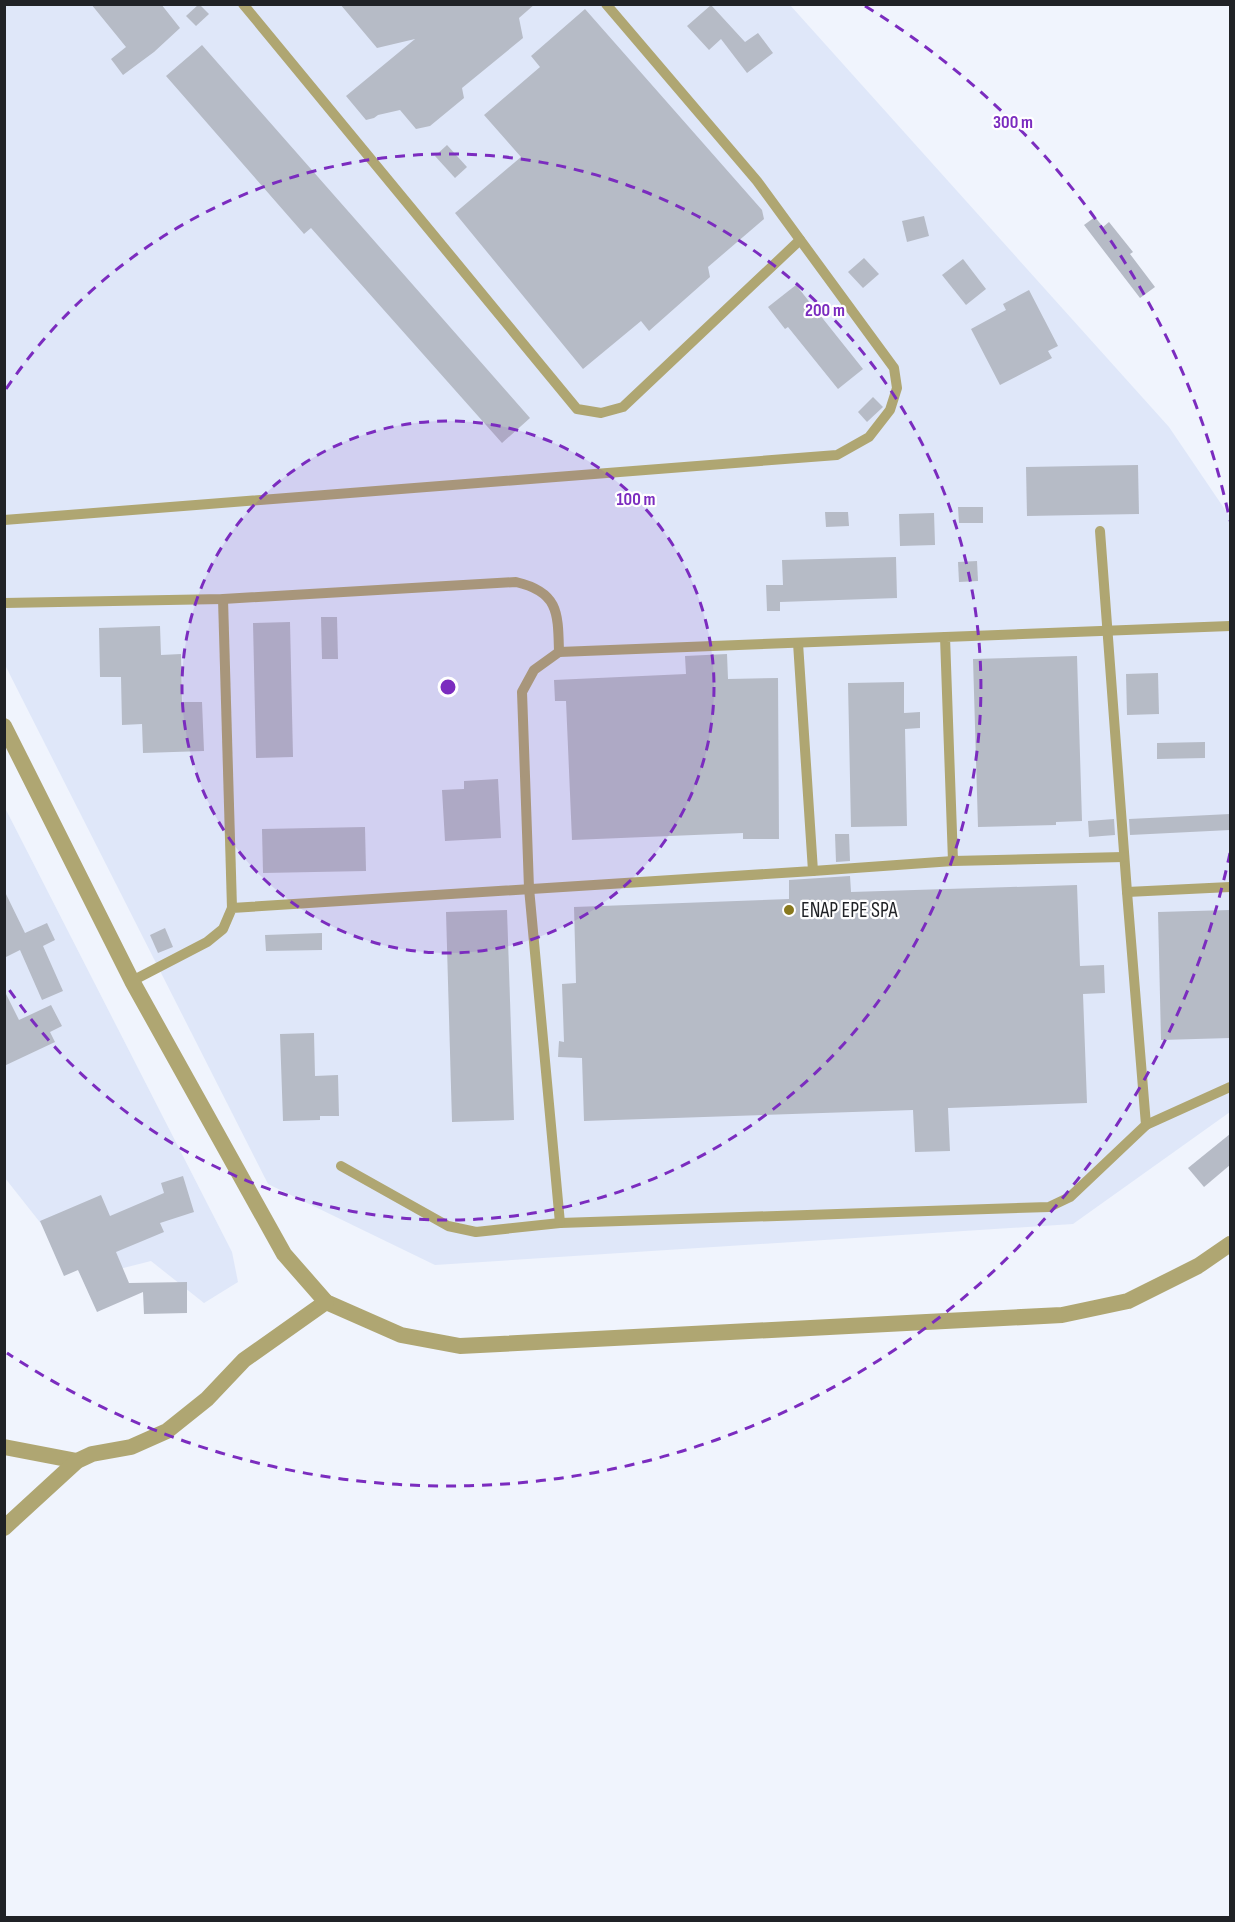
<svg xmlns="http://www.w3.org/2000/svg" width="1235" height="1922" viewBox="0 0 1235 1922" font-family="'Sofia Sans Condensed',sans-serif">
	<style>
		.built { fill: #dfe7f9 }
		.building { fill: #b6bbc6 }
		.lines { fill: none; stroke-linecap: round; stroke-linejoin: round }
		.service { stroke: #afa672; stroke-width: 10 }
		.minor { stroke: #afa672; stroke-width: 16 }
		.ring { fill: none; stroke: #7b2cbf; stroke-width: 3; stroke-dasharray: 10 8 }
		.poi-dot { fill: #89791e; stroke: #fff; stroke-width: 2 }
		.labels { text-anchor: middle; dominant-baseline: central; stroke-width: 4.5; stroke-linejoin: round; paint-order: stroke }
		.poi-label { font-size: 21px; fill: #202226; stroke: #fff; text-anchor: start }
		.centre { fill: #7b2cbf; stroke: #fff; stroke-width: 3 }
		.ring-label { font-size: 18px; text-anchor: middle; font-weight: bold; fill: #7b2cbf; stroke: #fff; stroke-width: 4.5; stroke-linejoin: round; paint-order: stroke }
	</style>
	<rect width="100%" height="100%" fill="#f0f4fd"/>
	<g class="built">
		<path d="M5,5H790L1169,427L1230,517V1112L1073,1224L435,1265L268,1184L5,665Z"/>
		<path d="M4,806L232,1252L238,1282L204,1303L151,1261L84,1278L5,1178Z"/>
	</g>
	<g class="building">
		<path d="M91,4H161L180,28L154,52L123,75L111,59L126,47Z"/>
		<path d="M199,4L209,14L196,26L186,16Z"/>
		<path d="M340,4H535L519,18L523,38L462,88L464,98L430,126L416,129L400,110L378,115L374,118L366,120L346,96L415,39L377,48Z"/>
		<path d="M711,5L745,42L758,33L773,53L747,73L721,39L709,50L687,26Z"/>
		<path d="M585,9L762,210L764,219L708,267L710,277L649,331L641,321L583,369L455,213L521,157L484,115L540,67L531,56Z"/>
		<path d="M202,45L530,418L502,443L311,228L304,234L166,76Z"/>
		<path d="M447,145L467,167L455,178L435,156Z"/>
		<path d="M924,216L929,236L907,242L902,221Z"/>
		<path d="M1095,217L1103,227L1109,222L1133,252L1130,254L1155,287L1140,298L1084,225Z"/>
		<path d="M864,258L879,274L863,288L848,272Z"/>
		<path d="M963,259L986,289L966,305L942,275Z"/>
		<path d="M796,285L863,369L838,389L788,327L785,329L768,307Z"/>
		<path d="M1029,290L1058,346L1048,351L1052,358L1000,385L971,329L1006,310L1003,304Z"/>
		<path d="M873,397L883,407L867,422L858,412Z"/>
		<path d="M1138,465L1139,514L1027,516L1026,467Z"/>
		<path d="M958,507H983V523H959Z"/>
		<path d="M825,512H848L849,526L826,527Z"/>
		<path d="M934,513L935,545L900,546L899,514Z"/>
		<path d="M896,557L897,598L780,602V611H767L766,585H783L782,560Z"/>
		<path d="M977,561L978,581L959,582L958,562Z"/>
		<path d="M321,617H337L338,659H322Z"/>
		<path d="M290,622L293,757L256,758L253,623Z"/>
		<path d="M160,626L161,655L181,654L182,702H202L204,751L143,753L142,724L122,725L121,677H100L99,628Z"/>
		<path d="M727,654L728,679L778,678L779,839H743V833L572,840L566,701H555L554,680L686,674L685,656Z"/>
		<path d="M1077,656L1082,821L1056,822V825L978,827L973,659Z"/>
		<path d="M1158,673L1159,714L1127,715L1126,674Z"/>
		<path d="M904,682V713L920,712V728L905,729L907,826L851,827L848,683Z"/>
		<path d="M1205,742V758L1157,759V743Z"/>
		<path d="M498,779L501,838L445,841L442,790L464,789V781Z"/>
		<path d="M1230,814V830L1130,835L1129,819Z"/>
		<path d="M1114,819L1115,835L1089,837L1088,821Z"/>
		<path d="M365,827L366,871L263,873L262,829Z"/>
		<path d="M835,834H849L850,861L836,862Z"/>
		<path d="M850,876L851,892L1077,885L1080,966L1104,965L1105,993L1083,994L1087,1103L948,1108L950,1151L915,1152L913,1110L584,1121L582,1058L558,1057L559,1041L564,1042L562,984L576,983L574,907L789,899V880Z"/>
		<path d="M4,890L25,933L47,923L55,940L43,946L63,991L42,1000L20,950L4,958Z"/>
		<path d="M507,910L514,1120L452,1122L446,912Z"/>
		<path d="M1230,910V1038L1161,1040L1158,912Z"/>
		<path d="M165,928L173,947L158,953L150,935Z"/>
		<path d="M322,933V950L266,951L265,935Z"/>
		<path d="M4,990L19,1020L51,1005L62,1026L50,1032L55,1042L4,1066Z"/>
		<path d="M314,1033L315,1076L338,1075L339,1116H320V1120L283,1121L280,1034Z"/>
		<path d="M1230,1134V1165L1204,1187L1188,1168Z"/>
		<path d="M183,1176L194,1212L160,1223L164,1232L116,1252L129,1283L187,1282V1313L144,1314L143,1292L97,1312L78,1270L64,1276L40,1221L101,1195L110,1216L164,1193L161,1183Z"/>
	</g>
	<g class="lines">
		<g class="service">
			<path d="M243,4L577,409L601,413L623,407L800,240"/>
			<path d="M4,520L837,455L869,437L890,410L897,388L894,368L757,181L606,4"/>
			<path d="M1100,531L1127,892"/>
			<path d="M223,599L232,908"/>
			<path d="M4,603L223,599L516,582C559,592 558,613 559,652"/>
			<path d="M1124,857L953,861L945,637L1230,626"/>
			<path d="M813,871L953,861"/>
			<path d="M132,981L207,942L223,929L232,908L813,871L798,643"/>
			<path d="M1146,1125L1230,1087"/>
			<path d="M341,1166L448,1226L476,1232L560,1223L1049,1207L1070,1197L1146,1125L1127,892L1230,887"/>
			<path d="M560,1223L529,888L522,692L534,670L559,652L945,637"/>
		</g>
		<g class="minor">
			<path d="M4,726L132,981L284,1254L326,1302L401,1335L460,1346L1062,1315L1128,1301L1198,1266L1230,1244"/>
			<path d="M4,1447L77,1461"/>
			<path d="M4,1528L77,1461L92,1454L131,1447L167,1431L207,1399L244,1360L326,1302"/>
		</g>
	</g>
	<circle cx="448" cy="687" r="266" fill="#7b2cbf" fill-opacity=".12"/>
	<g class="ring">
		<circle cx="448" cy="687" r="266"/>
		<path d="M6 389A533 533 0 1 1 6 985"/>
		<path d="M1230 853A799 799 0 0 1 7 1353M865 6A799 799 0 0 1 1230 521"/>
	</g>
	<circle class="poi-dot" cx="789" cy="910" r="6"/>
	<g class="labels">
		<g class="poi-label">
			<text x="801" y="910">ENAP EPE SPA</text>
		</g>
	</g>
	<circle cx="448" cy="687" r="9" class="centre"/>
	<g class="ring-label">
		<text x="1013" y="128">300 m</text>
		<text x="825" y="316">200 m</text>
		<text x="636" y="505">100 m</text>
	</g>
	<rect width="1235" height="1922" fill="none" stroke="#202226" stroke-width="12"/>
</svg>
